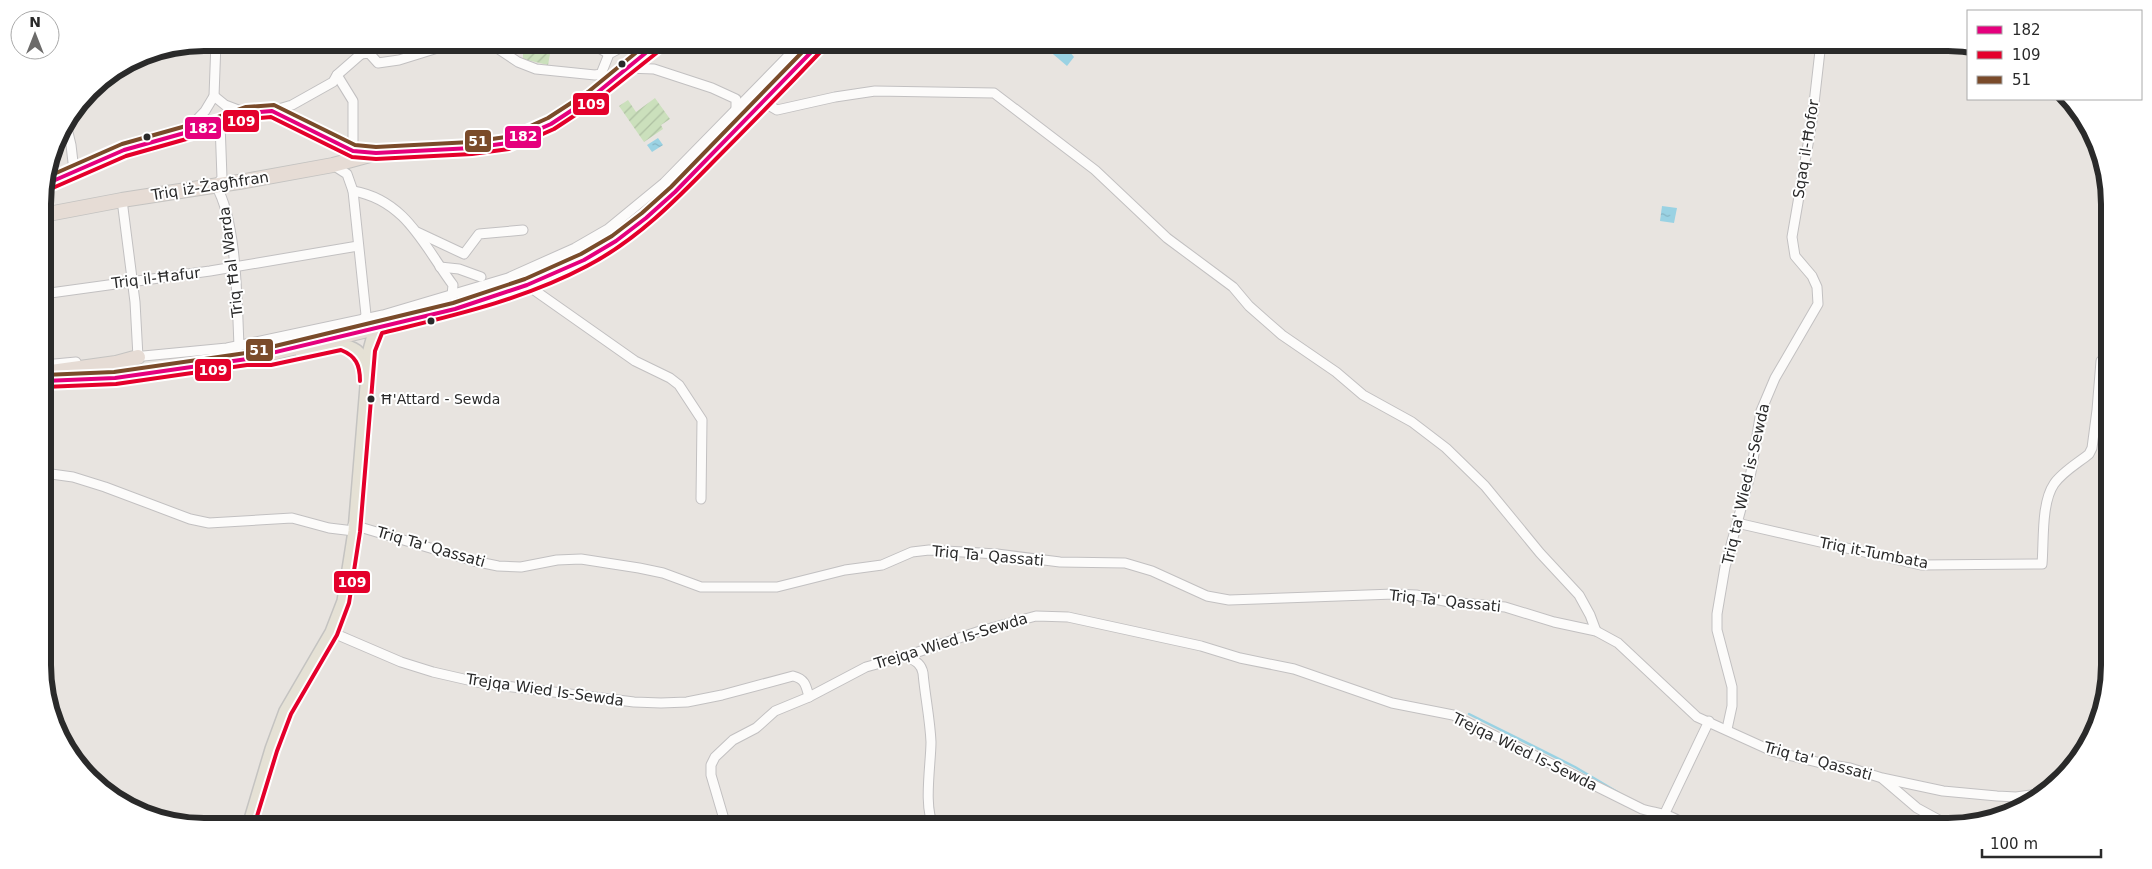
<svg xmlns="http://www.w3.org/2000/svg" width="2152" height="869" viewBox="0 0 2152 869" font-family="'DejaVu Sans',sans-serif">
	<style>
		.garden { fill: url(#garden-furrows) }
		.water { fill: url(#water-ripples) }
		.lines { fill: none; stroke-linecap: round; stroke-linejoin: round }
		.stream { stroke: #9ad2e3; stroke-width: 2.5 }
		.minor-casing { stroke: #c2c0c1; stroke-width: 11 }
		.major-casing { stroke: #c4c3c1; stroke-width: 14 }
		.highway-casing { stroke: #c4c3c1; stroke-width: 16 }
		.minor { stroke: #fcfbfa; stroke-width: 9 }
		.major { stroke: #e5e1d5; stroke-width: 11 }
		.highway { stroke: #e6dcd5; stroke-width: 14 }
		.bus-1-casing { stroke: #fff; stroke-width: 8 }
		.bus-2-casing { stroke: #fff; stroke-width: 8 }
		.bus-3-casing { stroke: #fff; stroke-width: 8 }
		.bus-1 { stroke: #e5007d; stroke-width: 4 }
		.bus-2 { stroke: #e4002b; stroke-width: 4 }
		.bus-3 { stroke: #7a4b2a; stroke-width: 4 }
		.bus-dot { fill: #2a2a2a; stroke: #fff; stroke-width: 2 }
		.labels { text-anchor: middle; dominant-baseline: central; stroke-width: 4; stroke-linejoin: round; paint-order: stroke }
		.bus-label { font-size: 14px; fill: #2a2a2a; stroke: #fff; text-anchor: start }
		.street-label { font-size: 15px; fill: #2a2a2a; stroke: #fff }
		.rim { fill: none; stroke: #2a2a2a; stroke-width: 6 }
		.line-badge { stroke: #fff; stroke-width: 2 }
		.badge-label { font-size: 14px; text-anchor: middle; font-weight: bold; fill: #fff }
	</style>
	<defs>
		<pattern id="garden-furrows" width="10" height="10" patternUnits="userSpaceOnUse" patternTransform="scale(1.25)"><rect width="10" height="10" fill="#cbe0bc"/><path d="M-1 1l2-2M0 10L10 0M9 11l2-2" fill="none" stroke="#aec0a2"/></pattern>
		<pattern id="water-ripples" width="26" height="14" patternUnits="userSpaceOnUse" patternTransform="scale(1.25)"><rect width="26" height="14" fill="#9ad2e3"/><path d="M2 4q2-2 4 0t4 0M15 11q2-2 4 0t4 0" fill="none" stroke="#85b4c3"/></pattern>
	</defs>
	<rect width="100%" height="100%" fill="#e8e4e0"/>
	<g class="garden">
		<path d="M523,43H552L548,65L523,59Z"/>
		<path d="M655,98L670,119L661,125L663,129L644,142L619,106L628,100L636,112Z"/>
	</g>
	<g class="water">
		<path d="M1040,43H1063L1074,57L1067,66Z"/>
		<path d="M658,138L663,145L652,152L647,145Z"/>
		<path d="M1662,206L1677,208L1674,223L1660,221Z"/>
	</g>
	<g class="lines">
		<path class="stream" d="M1469,714L1575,767L1619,793"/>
		<g class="minor-casing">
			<g id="minor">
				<path d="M355,42L361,54"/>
				<path d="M488,42L518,62L536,69L595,75L601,74L609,54L622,47L623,42"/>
				<path d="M589,42L609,54"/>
				<path d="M204,43H216"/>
				<path d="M361,54L369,53L378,63L399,60L457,42"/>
				<path d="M627,68L654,69L712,88L736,99V110"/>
				<path d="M337,75L353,101V151"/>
				<path d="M214,96L225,105L246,113"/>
				<path d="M763,102L777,110L835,97L875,91L994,93L1095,170L1167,238L1233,287L1249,306L1282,335L1336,372L1363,395L1412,422L1446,448L1485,486L1540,553L1579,595L1590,615L1596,631"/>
				<path d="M272,111L292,105L333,82L337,75L361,54L370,42"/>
				<path d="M220,123L222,178L216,186C237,221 237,303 239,346"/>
				<path d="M66,124L71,145L74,171"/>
				<path d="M186,131L205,111L214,96L216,42"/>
				<path d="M333,165L347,174L353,191L366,315L363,320"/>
				<path d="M353,191C406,200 424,246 453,285L452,295"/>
				<path d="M122,200L135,302L138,357"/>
				<path d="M417,232L464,254L479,234L523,230"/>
				<path d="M440,267L459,269L481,277"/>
				<path d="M527,285L635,361L670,378L679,385L702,420L701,499"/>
				<path d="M43,294L210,271L358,246"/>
				<path d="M133,357L227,348L383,315L508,278L575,248L608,229L664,183L802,42"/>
				<path d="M44,365L76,362"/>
				<path d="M44,473L73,477L105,487L190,519L209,523L292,518L329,528L354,531"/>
				<path d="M1737,523L1921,565L2042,564C2044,542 2041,503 2054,484C2062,472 2078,463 2089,454L2092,448L2097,410L2101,361"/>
				<path d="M353,525L474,561L498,566L521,567L557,560L581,559L639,568L663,573L701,587H777L845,570L882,565L912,552L929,550L997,554L1060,562L1125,563L1152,571L1207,596L1229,600L1394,594L1416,595L1449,602L1505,607L1554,622L1596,631L1618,643L1697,717L1772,751L1825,764L1850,768L1882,778L1943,791L1997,796L2016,797L2046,793"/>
				<path d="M331,632L401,662L433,672L481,683L634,702L661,703L687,702L722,695L793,676C805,679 806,685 809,697L866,667L906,656L980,631L1036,616L1068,617L1201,646L1240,658L1294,669L1392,703L1453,715L1642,809C1659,814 1672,814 1686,826"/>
				<path d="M906,656C915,661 921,663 923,673C925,696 930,719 931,742C931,763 923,809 934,826"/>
				<path d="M1727,729L1732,706V687L1717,630V614L1725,567L1751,472L1761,411L1775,378L1818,304L1817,287L1812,276L1795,256L1792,237L1812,121L1821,42"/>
				<path d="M1883,779L1917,808L1950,826"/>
				<path d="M726,826L711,775V765L715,757L733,740L756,728L775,711L809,697"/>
				<path d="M1662,826L1665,813L1709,721"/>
			</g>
		</g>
		<g class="major-casing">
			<g id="major">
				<path d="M301,353C325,348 360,333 366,369"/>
				<path d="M248,826L271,749L285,711L331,632L343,601L354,531L369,350L372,339L378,328"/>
			</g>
		</g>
		<g class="highway-casing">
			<g id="highway">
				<path d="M46,184L124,150L220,123L246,113L272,111L353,151L367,152"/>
				<path d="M43,215L122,200L245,181L333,165L381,152L472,148L508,143L551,124L592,97L660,42"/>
				<path d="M44,373L116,363L138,357"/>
				<path d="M44,381L115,378L247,359L455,309L527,285L584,260L616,241L646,218L675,192L821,42"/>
			</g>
		</g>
		<use href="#minor" class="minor"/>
		<use href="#major" class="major"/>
		<use href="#highway" class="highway"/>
		<g class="bus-1-casing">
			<g id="bus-1">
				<path d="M46,184L124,150L220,123L246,113L272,111L353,151L376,153L472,148L508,143L551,124L592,97L659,42"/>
				<path d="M44,381L115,378L247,359L455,309L527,285L584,260L616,241L646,218L675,192L821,42"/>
			</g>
		</g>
		<g class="bus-2-casing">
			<g id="bus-2">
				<path d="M48,190L126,156L222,129L247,119L271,117L352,157L376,159L472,154L509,149L554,129L595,102L664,47"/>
				<path d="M44,387L116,384L247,365H271L341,350C356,356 360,365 360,381"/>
				<path d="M254,826L277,751L291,714L337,635L349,603L360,532L375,351L382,333C451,316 523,300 587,266C637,240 676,200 715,160C752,123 789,85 826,46"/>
			</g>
		</g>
		<g class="bus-3-casing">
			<g id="bus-3">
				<path d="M47,177L122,144L218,117L246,107L274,105L355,145L376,147L471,142L506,137L548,118L588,92L649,42"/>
				<path d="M44,375L114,372L246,353L453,303L525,279L581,254L612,236L642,213L671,187L812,42"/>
			</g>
		</g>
		<use href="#bus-1" class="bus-1"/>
		<use href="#bus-2" class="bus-2"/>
		<use href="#bus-3" class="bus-3"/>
	</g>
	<g class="bus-dot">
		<circle cx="622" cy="64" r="4.5"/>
		<circle cx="147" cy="137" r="4.5"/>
		<circle cx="431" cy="321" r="4.5"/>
		<circle cx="371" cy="399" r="4.5"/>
	</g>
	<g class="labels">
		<g class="bus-label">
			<text x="380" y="399">Ħ'Attard - Sewda</text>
		</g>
		<g class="street-label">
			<text transform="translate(1806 149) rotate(-81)">Sqaq il-Ħofor</text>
			<text transform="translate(210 186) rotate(-9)">Triq iż-Żagħfran</text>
			<text transform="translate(231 262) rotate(-97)">Triq Ħal Warda</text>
			<text transform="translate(156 278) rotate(-7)">Triq il-Ħafur</text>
			<text transform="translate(1746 484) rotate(-77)">Triq ta' Wied is-Sewda</text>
			<text transform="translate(431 547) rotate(16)">Triq Ta' Qassati</text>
			<text transform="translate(1874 553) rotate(11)">Triq it-Tumbata</text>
			<text transform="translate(988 556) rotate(5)">Triq Ta' Qassati</text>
			<text transform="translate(1445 601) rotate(6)">Triq Ta' Qassati</text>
			<text transform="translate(951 641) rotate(-17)">Trejqa Wied Is-Sewda</text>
			<text transform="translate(545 690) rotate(8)">Trejqa Wied Is-Sewda</text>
			<text transform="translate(1525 752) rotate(26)">Trejqa Wied Is-Sewda</text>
			<text transform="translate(1818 761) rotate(15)">Triq ta' Qassati</text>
		</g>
	</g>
	<path d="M0 0H2152V869H0ZM204 51H1948A153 153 0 0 1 2101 204V665A153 153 0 0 1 1948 818H204A153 153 0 0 1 51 665V204A153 153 0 0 1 204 51Z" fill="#fff" fill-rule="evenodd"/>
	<path class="rim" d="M204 51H1948A153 153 0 0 1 2101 204V665A153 153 0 0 1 1948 818H204A153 153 0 0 1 51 665V204A153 153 0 0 1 204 51Z"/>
	<g class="line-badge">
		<rect x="572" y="92" width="38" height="24" rx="5" fill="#e4002b"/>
		<rect x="222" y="109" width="38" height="24" rx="5" fill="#e4002b"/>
		<rect x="184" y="116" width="38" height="24" rx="5" fill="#e5007d"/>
		<rect x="504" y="125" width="38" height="24" rx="5" fill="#e5007d"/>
		<rect x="464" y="129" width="28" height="24" rx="5" fill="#7a4b2a"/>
		<rect x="245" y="338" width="29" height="24" rx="5" fill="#7a4b2a"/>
		<rect x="194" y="358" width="38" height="24" rx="5" fill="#e4002b"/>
		<rect x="333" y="570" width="38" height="24" rx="5" fill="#e4002b"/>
	</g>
	<g class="badge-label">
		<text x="591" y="109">109</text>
		<text x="241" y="126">109</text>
		<text x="203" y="133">182</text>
		<text x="523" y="141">182</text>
		<text x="478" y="146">51</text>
		<text x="259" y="355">51</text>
		<text x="213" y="375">109</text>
		<text x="352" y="587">109</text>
	</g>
	<rect x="1967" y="10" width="175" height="90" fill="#ffffff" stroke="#aaaaaa"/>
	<rect x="1977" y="26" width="25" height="8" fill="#e5007d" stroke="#aaaaaa"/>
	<text x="2012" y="35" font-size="15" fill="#2a2a2a">182</text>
	<rect x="1977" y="51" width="25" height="8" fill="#e4002b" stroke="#aaaaaa"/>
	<text x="2012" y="60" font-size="15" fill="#2a2a2a">109</text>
	<rect x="1977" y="76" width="25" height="8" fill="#7a4b2a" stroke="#aaaaaa"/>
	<text x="2012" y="85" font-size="15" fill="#2a2a2a">51</text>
	<g transform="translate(35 35)"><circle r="24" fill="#ffffff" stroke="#aaaaaa"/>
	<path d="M0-4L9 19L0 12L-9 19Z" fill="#6c6b6a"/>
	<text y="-8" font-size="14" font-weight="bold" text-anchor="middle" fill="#2a2a2a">N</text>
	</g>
	<path d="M1982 849v8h119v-8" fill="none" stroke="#2a2a2a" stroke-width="2.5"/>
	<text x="1990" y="849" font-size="15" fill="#2a2a2a" stroke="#ffffff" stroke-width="4" paint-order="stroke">100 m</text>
</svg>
